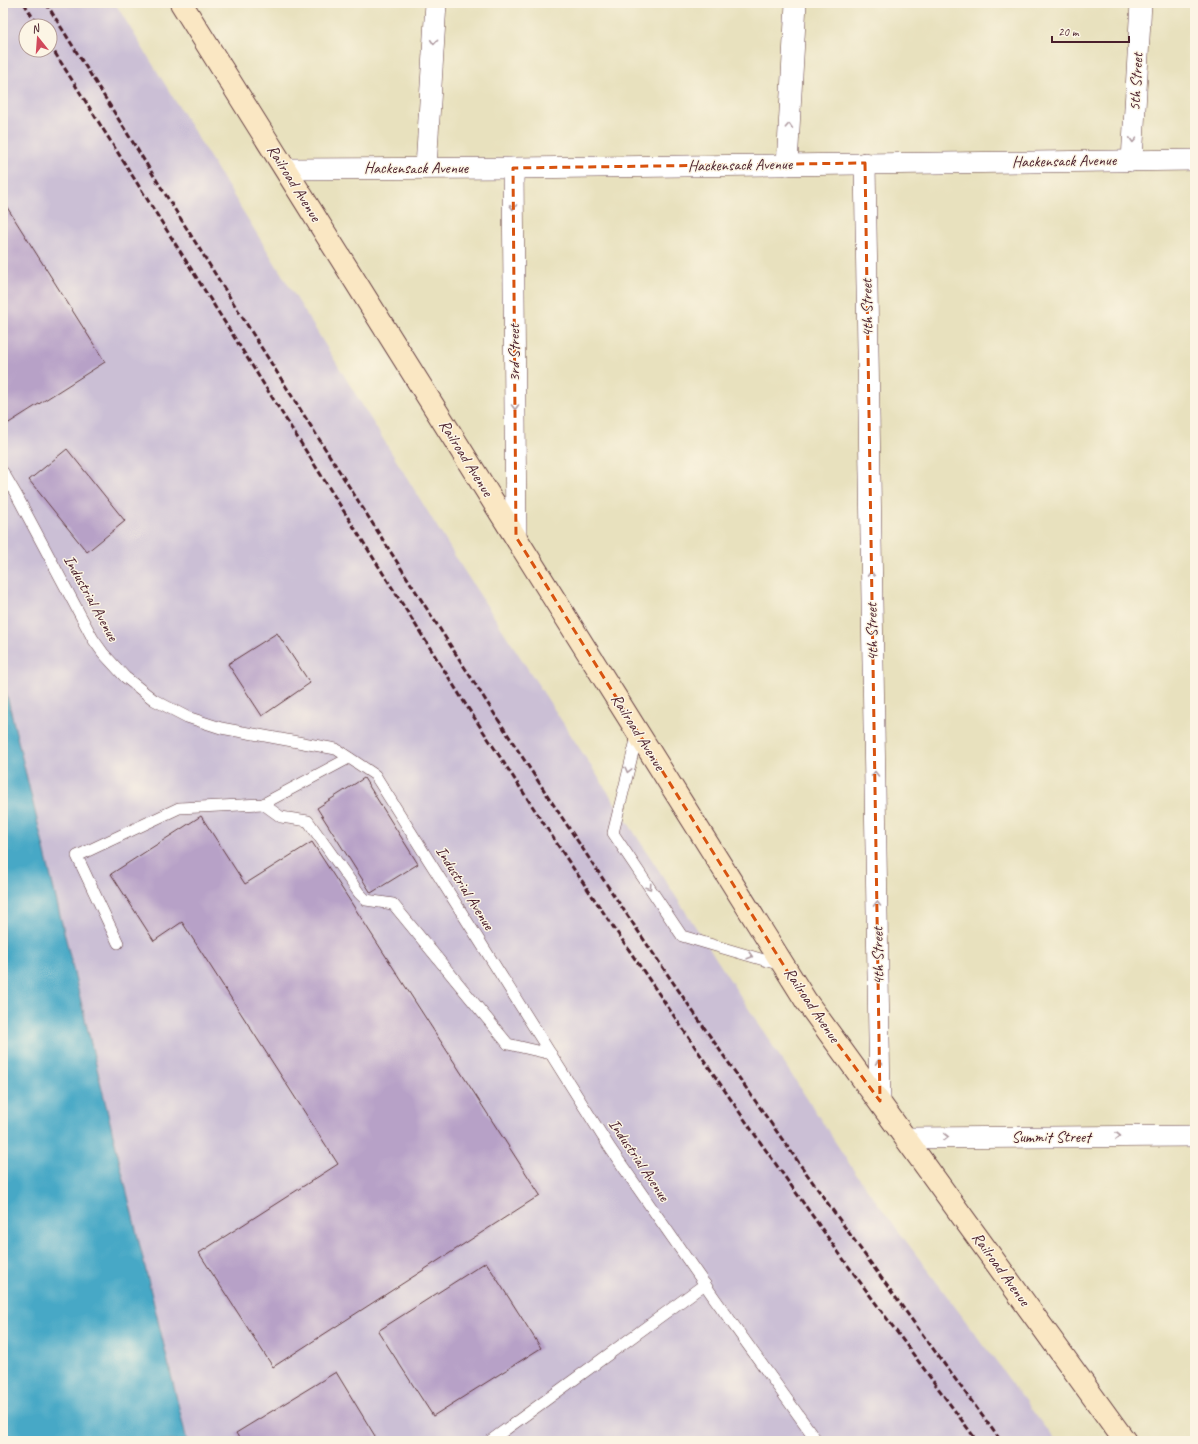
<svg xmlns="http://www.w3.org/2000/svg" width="1198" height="1444" viewBox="0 0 1198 1444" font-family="Caveat,sans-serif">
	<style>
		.industrial { fill: #cbbfd5; fill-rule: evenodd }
		.water { fill: #47a8c6; stroke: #486478 }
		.building { fill: #b7a1c7 }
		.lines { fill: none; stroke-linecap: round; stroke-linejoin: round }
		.service-casing { stroke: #623c41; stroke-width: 12 }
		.minor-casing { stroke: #623c41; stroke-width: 22 }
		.secondary-casing { stroke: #623c41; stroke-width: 24 }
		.service { stroke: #fff; stroke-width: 11 }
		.minor { stroke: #fff; stroke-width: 21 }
		.secondary { stroke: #fae7c3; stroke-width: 22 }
		.rail { stroke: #4a1f2b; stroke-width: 3; stroke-dasharray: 6 3; stroke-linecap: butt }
		.oneway { stroke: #ae9aa0 }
		.marked { fill: none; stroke: #d8530f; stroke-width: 3; stroke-dasharray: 8 5; stroke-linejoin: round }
		.labels { text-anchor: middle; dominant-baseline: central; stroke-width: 3; stroke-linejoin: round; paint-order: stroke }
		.street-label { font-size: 16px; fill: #4a1f2b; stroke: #fcf5e5 }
	</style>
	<rect width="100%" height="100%" fill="#fcf5e5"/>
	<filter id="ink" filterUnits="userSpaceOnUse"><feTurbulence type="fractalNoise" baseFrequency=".025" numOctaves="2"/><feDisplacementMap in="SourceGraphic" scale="8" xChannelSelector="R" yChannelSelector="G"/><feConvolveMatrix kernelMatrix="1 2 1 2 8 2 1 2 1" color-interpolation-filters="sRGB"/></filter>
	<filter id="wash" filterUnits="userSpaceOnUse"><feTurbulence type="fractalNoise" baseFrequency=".012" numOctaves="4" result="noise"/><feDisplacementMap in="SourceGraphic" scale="16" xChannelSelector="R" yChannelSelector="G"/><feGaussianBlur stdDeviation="0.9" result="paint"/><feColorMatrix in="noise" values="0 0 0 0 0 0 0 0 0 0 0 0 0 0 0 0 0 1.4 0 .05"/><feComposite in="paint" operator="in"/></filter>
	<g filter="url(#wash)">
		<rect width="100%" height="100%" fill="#e8e1be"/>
		<path class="industrial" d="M3,3H115L463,569L856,1174L1055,1441H187L3,679ZM26,26H50V50H26Z"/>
		<path class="water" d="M3,679L187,1441H3Z"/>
		<g id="blocks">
			<g class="building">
				<path d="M3,201L105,362L4,426L3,424Z"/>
				<path d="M67,449L125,521L87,552L29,480Z"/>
				<path d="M277,633L310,683L262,716L228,664Z"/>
				<path d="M364,778L418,864L371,893L317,808Z"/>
				<path d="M201,816L245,884L312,842L540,1195L273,1367L199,1253L338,1164L182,922L154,941L111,874Z"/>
				<path d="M486,1262L541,1348L433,1416L378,1331Z"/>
				<path d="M336,1372L378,1441H241L236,1433Z"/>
			</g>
		</g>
	</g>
	<g filter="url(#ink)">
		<use href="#blocks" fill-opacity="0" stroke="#623c41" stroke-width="1"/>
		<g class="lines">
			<g class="service-casing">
				<g id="service">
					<path d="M3,472L17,496L93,639L103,653L125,677L154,700L187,717L221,728L336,749L375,775L610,1148L715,1299L817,1441"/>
					<path d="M638,732L613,833L682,936L781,965"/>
					<path d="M263,804L281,817L308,821L359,893L366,900L393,904L508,1044L551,1054"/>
					<path d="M118,943L77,856L179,808L263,804L349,758"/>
					<path d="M490,1441L705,1284"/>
				</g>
			</g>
			<g class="minor-casing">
				<g id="minor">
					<path d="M1132,161L1141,3"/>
					<path d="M865,163L880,1101"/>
					<path d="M787,165L796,3"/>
					<path d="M426,168L436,3"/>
					<path d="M513,168L516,537"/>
					<path d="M285,169L513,168L1195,160"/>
					<path d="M907,1138L1195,1136"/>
				</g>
			</g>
			<g class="secondary-casing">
				<path id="secondary" d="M181,3L806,1001L1125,1441"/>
			</g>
			<use href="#service" class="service"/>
			<use href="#minor" class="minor"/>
			<use href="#secondary" class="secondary"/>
			<g class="rail">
				<path d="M24,3L38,26"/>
				<path d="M46,3C190,234 334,465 481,693C645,949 820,1197 1001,1441"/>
				<path d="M50,45L466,705L567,859L753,1132L846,1263L977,1441"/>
			</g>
		</g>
		<defs><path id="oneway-chevron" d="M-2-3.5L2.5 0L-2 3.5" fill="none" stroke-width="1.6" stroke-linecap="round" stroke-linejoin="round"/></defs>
		<g class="oneway">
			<use href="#oneway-chevron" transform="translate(434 42) rotate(94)"/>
			<use href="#oneway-chevron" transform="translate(789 126) rotate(-87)"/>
			<use href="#oneway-chevron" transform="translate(1133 140) rotate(93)"/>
			<use href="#oneway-chevron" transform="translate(513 207) rotate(90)"/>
			<use href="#oneway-chevron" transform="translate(515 407) rotate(90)"/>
			<use href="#oneway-chevron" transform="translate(871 574) rotate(-91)"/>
			<use href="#oneway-chevron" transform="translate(628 770) rotate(104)"/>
			<use href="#oneway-chevron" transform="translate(875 774) rotate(-91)"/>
			<use href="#oneway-chevron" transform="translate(649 887) rotate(56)"/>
			<use href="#oneway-chevron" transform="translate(877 904) rotate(-91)"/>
			<use href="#oneway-chevron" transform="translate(750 956) rotate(16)"/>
			<use href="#oneway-chevron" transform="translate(879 1062) rotate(-91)"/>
			<use href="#oneway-chevron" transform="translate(1118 1136)"/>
			<use href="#oneway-chevron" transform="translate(946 1137)"/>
		</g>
	</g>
	<path class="marked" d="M865,163L880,1101L806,1001L516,537L513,168Z"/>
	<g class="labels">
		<g class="street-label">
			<text transform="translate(1136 82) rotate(-87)">5th Street</text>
			<text transform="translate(1064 161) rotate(-1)">Hackensack Avenue</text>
			<text transform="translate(740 165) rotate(-1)">Hackensack Avenue</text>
			<text x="416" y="168">Hackensack Avenue</text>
			<text transform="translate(294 183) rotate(58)">Railroad Avenue</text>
			<text transform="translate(867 308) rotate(-91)">4th Street</text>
			<text transform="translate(514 353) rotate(-90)">3rd Street</text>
			<text transform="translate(466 458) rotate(58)">Railroad Avenue</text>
			<text transform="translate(91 598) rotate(61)">Industrial Avenue</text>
			<text transform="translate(872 632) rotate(-91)">4th Street</text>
			<text transform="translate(638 732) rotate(58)">Railroad Avenue</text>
			<text transform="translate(465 888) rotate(58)">Industrial Avenue</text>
			<text transform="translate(878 956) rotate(-91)">4th Street</text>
			<text transform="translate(812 1005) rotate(56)">Railroad Avenue</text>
			<text x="1051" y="1137">Summit Street</text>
			<text transform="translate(639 1160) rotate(56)">Industrial Avenue</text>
			<text transform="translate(1001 1269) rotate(54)">Railroad Avenue</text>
		</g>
	</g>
	<rect width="1198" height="1444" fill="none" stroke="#fcf5e5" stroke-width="16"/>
	<g transform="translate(38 38) rotate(343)"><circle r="19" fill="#fcf5e5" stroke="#b59f9b"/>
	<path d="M0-3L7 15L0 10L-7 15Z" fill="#d1495b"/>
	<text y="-6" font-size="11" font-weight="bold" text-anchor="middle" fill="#4a1f2b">N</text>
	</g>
	<path d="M1052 36v6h77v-6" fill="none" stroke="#4a1f2b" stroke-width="2"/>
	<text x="1058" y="36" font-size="12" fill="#4a1f2b" stroke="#fcf5e5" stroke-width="3" paint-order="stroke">20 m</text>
</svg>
